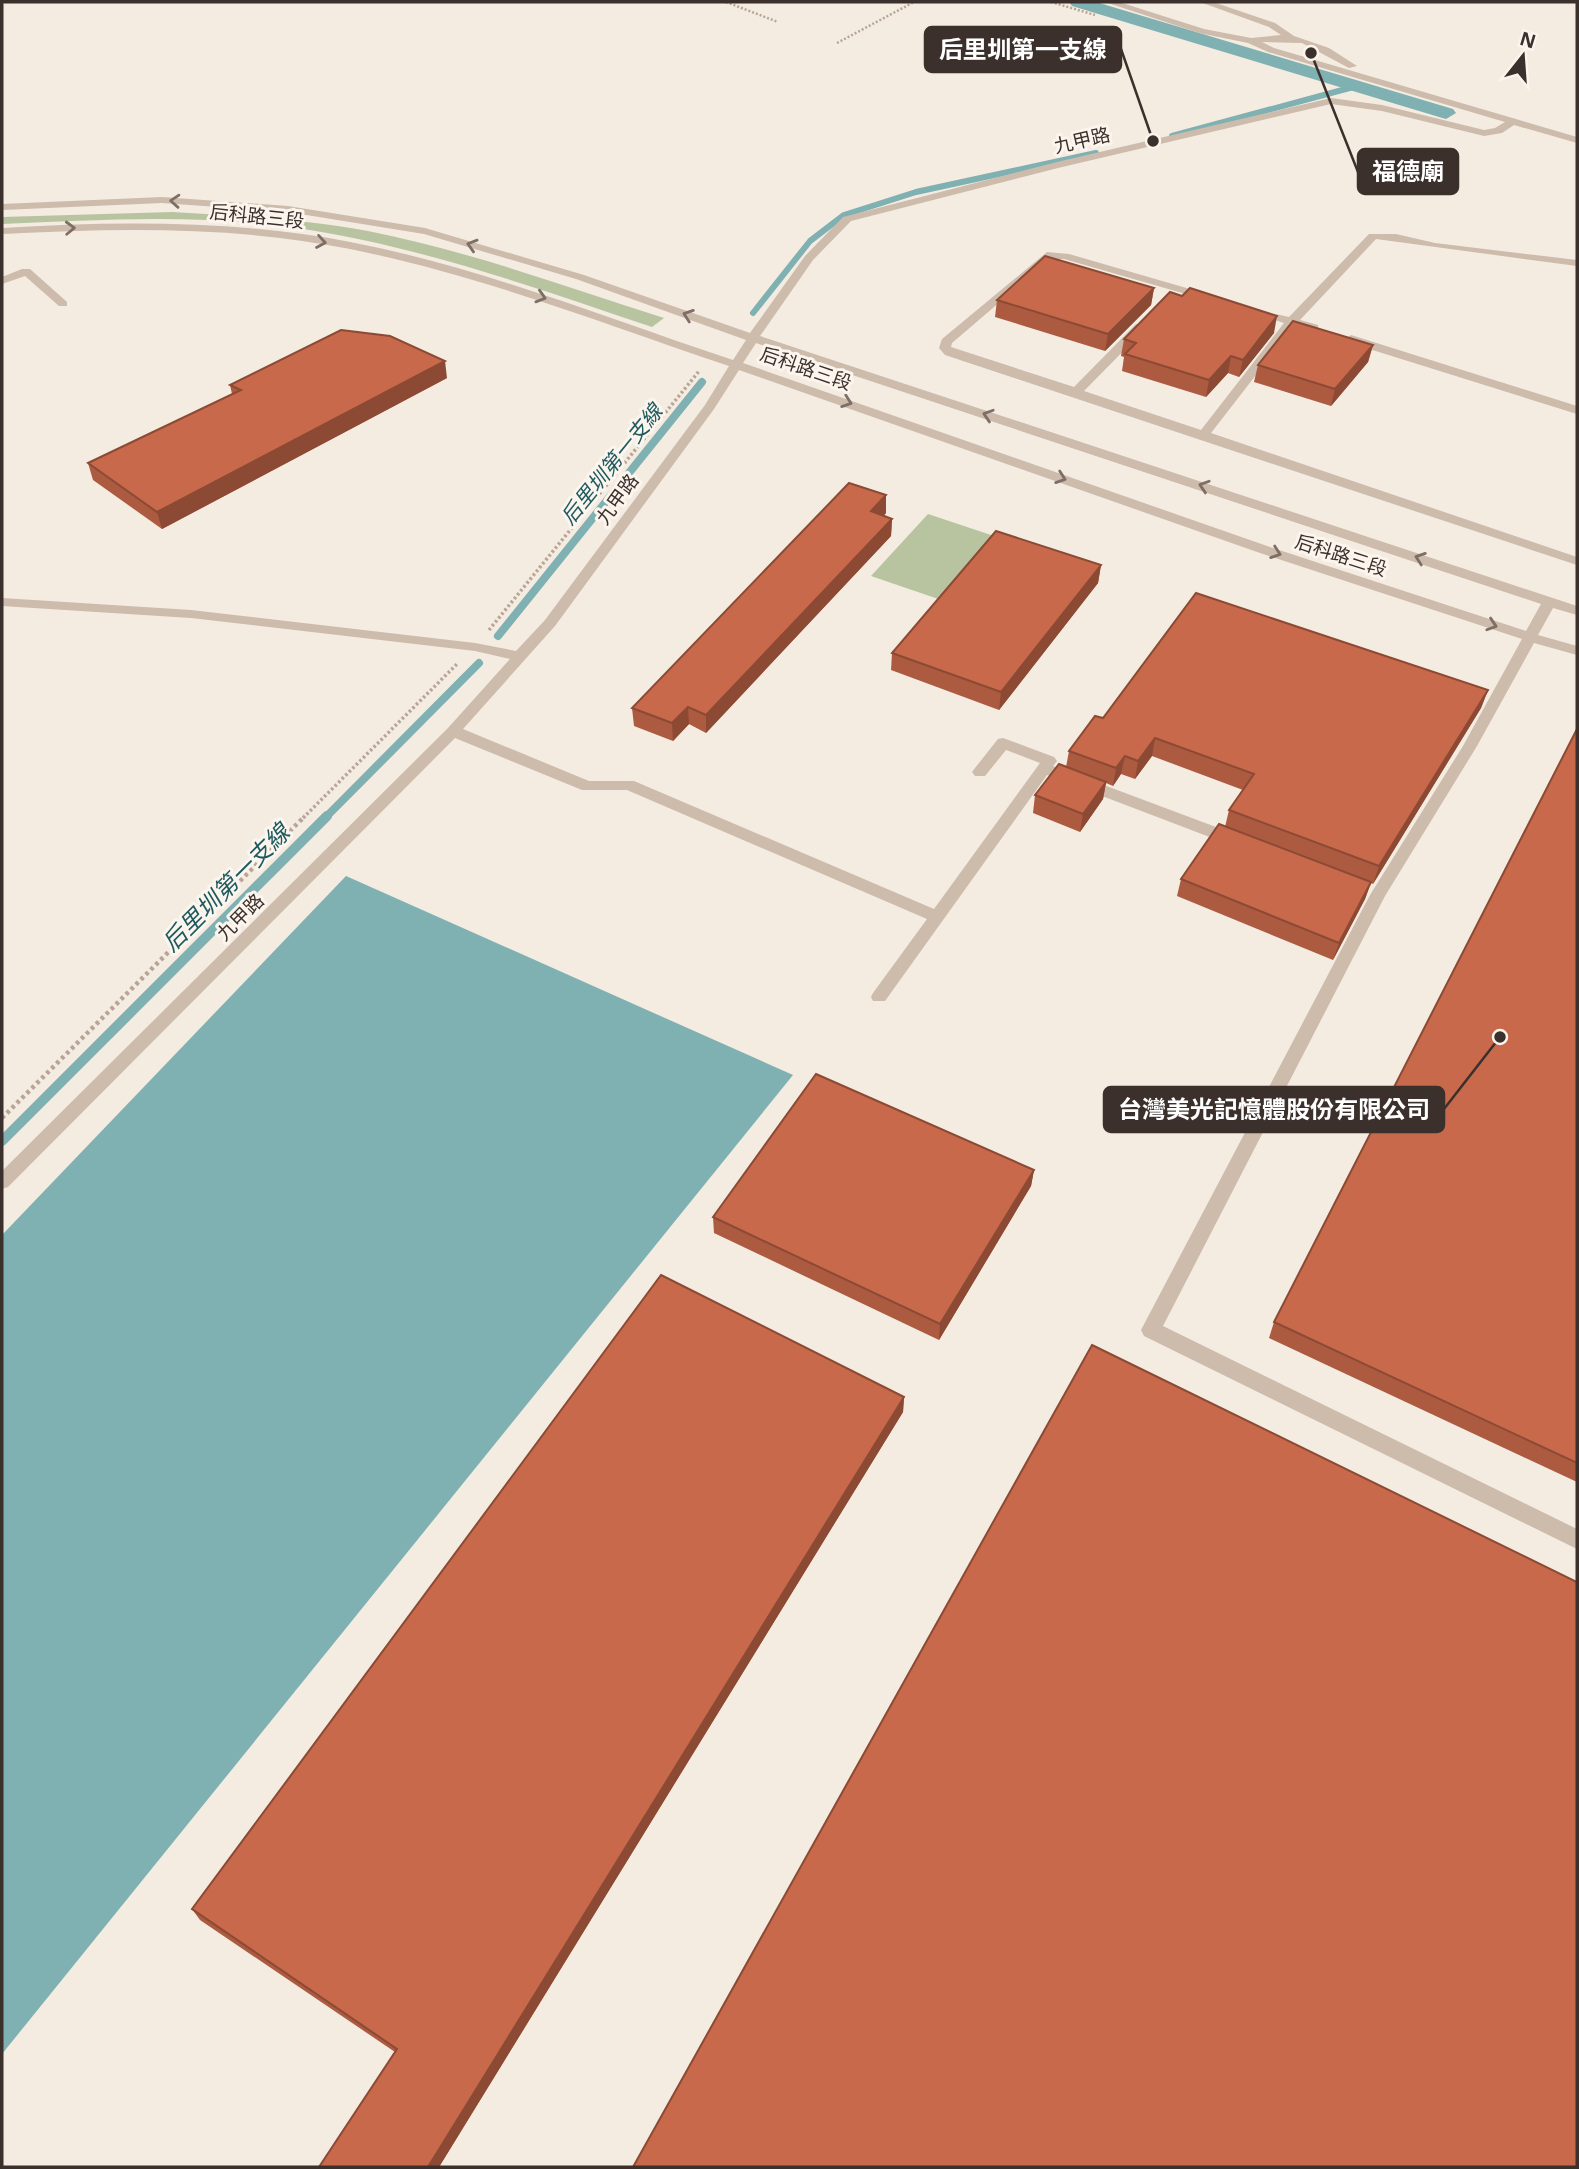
<svg xmlns="http://www.w3.org/2000/svg" width="1579" height="2169" viewBox="0 0 1579 2169" font-family="'Open Sans','Noto Sans TC',sans-serif">
	<style>
		.green { fill: #b8c4a0 }
		.water { fill: #7fb0b2 }
		.lines { fill: none; stroke-linecap: round; stroke-linejoin: round }
		.stream-far2 { stroke: #7fb0b2; stroke-width: 6 }
		.stream-far1 { stroke: #7fb0b2; stroke-width: 8 }
		.stream { stroke: #7fb0b2; stroke-width: 10 }
		.canal { fill: #7fb0b2; fill-rule: evenodd }
		.path-far2 { stroke: #b9a596; stroke-width: 2.5; stroke-dasharray: 2 2; stroke-linecap: butt }
		.path-far1 { stroke: #b9a596; stroke-width: 3.5; stroke-dasharray: 2.5 2.5; stroke-linecap: butt }
		.path { stroke: #b9a596; stroke-width: 4.5; stroke-dasharray: 3.5 3.5; stroke-linecap: butt }
		.minor { fill: #cdbbac; fill-rule: evenodd }
		.wall { fill: #ac5a40 }
		.shaded-wall { fill: #8c4a34 }
		.building { fill: #c8694b; stroke: #8c4a34; stroke-width: 2 }
		.oneway { stroke: #7d6f65 }
		.labels { text-anchor: middle; dominant-baseline: central; stroke-width: 6; stroke-linejoin: round; paint-order: stroke }
		.far-street-label { font-size: 19px; fill: #3b302b; stroke: #fbf5ee }
		.far-water-label { font-size: 21px; font-style: italic; fill: #1f5a5e; stroke: #fbf5ee }
		.water-label { font-size: 24px; font-style: italic; fill: #1f5a5e; stroke: #fbf5ee }
		.leader { fill: none; stroke: #3b302b; stroke-width: 2.5 }
		.callout-dot { fill: #3b302b; stroke: #fbf5ee; stroke-width: 2.5 }
		.callout { fill: #3b302b; stroke: #3b302b; stroke-width: 2.5 }
		.callout-label { font-size: 24px; text-anchor: middle; font-weight: bold; fill: #fff }
	</style>
	<rect width="100%" height="100%" fill="#f4ebe1"/>
	<g class="green">
		<path d="M172,212C238,216 303,219 368,231C469,251 567,287 664,318L652,327C533,287 414,244 289,227C193,214 97,220 2,224V217Z"/>
		<path d="M928,514L1084,566L1032,631L871,576Z"/>
	</g>
	<path class="water" d="M346,876L793,1075L2,2054V1235Z"/>
	<g class="lines">
		<g class="stream-far2">
			<path d="M1172,136L1357,86"/>
			<path d="M753,313L810,241L844,215L916,192L1096,153"/>
		</g>
		<g class="stream-far1">
			<path d="M498,636L702,382"/>
			<path d="M325,818L479,663"/>
		</g>
		<path class="stream" d="M2,1141L327,816"/>
		<path class="canal" d="M1069,2H1096L1453,109L1456,113L1446,119L1439,117L1072,6Z"/>
		<g class="path-far2">
			<path d="M726,2L778,22"/>
			<path d="M1051,2L1095,15"/>
			<path d="M837,43L914,2"/>
		</g>
		<g class="path-far1">
			<path d="M489,630L700,370"/>
			<path d="M303,818L457,664"/>
		</g>
		<path class="path" d="M2,1118L305,816"/>
		<g class="minor">
			<path d="M1105,2H1119L1204,29L1251,38L1281,35L1269,27L1200,2H1213L1275,23L1294,36L1329,48L1357,66L1349,68L1302,43L1262,42L1274,48L1577,137V143L1514,125L1502,133L1484,136L1382,111L1331,104L1058,168L851,221L813,260L760,336L1577,606V615L1553,608L1538,635L1577,646V655L1534,643L1477,746L1385,896L1163,1326L1577,1529V1549L1144,1336L1141,1330L1370,895L1463,746L1522,639L1260,553L739,370L714,409L555,626L463,729L589,781H634L934,909L1040,763L1006,750L985,776H975L972,772L975,768L998,739L1003,738L1054,757L1057,761L1053,766L1240,836L1242,840L1240,844H1228L1047,775L885,1001H873L871,997L873,993L927,919L627,790H582L455,738L8,1187L2,1189V1171L448,728L510,659L475,651L191,618L2,606V598L191,610L475,643L516,651L545,620L705,405L729,366C604,324 480,275 350,249C236,226 118,228 2,234V228C117,221 236,220 350,242C481,267 606,318 733,360L746,340L576,279L424,234L288,212L162,203L2,210V204L162,197L288,206L425,228L584,275L750,333L805,256L843,217L1057,162L1331,98L1382,105L1484,130L1495,128L1505,122L1268,52L1248,43L1199,33ZM756,343L1541,604L1526,631L1270,547L743,363Z"/>
			<path d="M1369,234H1396L1435,243L1577,260V266L1376,239L1300,320L1318,325V331L1294,326L1211,433L1577,557V565L945,355L939,348L942,339L1047,252L1069,254L1214,296V300L1210,301L1064,259H1050L952,343L951,347L1074,387L1136,324H1144V330L1084,391L1201,430L1284,323L1253,313V309L1289,317Z"/>
			<path d="M22,269H30L67,302V306H59L25,276L2,284V277Z"/>
			<path d="M1351,335L1577,406V414L1347,342L1345,339Z"/>
		</g>
	</g>
	<g class="wall">
		<path d="M1154,288L1151,305L1105,351L995,317L997,300Z"/>
		<path d="M1274,333L1239,377L1228,373L1206,397L1122,371L1124,357L1121,356L1124,339Z"/>
		<path d="M1373,345L1368,362L1331,406L1254,382L1258,365Z"/>
		<path d="M447,378L162,529L93,480L88,463L232,394L230,385Z"/>
		<path d="M886,495V513L883,516L892,519L891,536L706,733L689,724L673,741L634,726L632,708Z"/>
		<path d="M1101,565L1098,583L999,710L891,670L892,653Z"/>
		<path d="M1488,690L1481,708L1373,884L1371,883L1365,899L1333,960L1177,896L1181,879L1225,827L1229,810L1243,790L1152,756L1135,779L1121,774L1113,786L1106,783L1103,799L1080,832L1033,813L1035,795L1066,767L1069,751L1103,718Z"/>
		<path d="M1577,729V1482L1269,1338L1274,1322Z"/>
		<path d="M1034,1170L1031,1186L939,1340L714,1233L713,1217Z"/>
		<path d="M904,1397L903,1412L439,2167H319L395,2052L200,1920L192,1909Z"/>
	</g>
	<g class="shaded-wall">
		<path d="M1154,288L1151,305L1105,351L1108,334Z"/>
		<path d="M1277,316L1274,333L1239,377L1243,360Z"/>
		<path d="M1373,345L1368,362L1331,406L1335,389Z"/>
		<path d="M1231,356L1228,373L1206,397L1209,380Z"/>
		<path d="M445,361L447,378L162,529L157,512Z"/>
		<path d="M886,495V513L871,529V511Z"/>
		<path d="M892,519L891,536L706,733V715Z"/>
		<path d="M1101,565L1098,583L999,710L1001,692Z"/>
		<path d="M1488,690L1481,708L1373,884L1379,866Z"/>
		<path d="M688,707L689,724L673,741L672,723Z"/>
		<path d="M1155,738L1152,756L1135,779L1138,761Z"/>
		<path d="M1125,756L1121,774L1113,786L1116,768Z"/>
		<path d="M1106,782L1103,799L1080,832L1083,814Z"/>
		<path d="M1371,882L1365,899L1333,960L1339,943Z"/>
		<path d="M1034,1170L1031,1186L939,1340L940,1324Z"/>
		<path d="M904,1397L903,1412L439,2167H428Z"/>
	</g>
	<g class="building">
		<path d="M1045,256L1154,288L1108,334L997,300Z"/>
		<path d="M1190,288L1277,316L1243,360L1231,356L1209,380L1125,354L1136,343L1124,339L1170,292L1182,296Z"/>
		<path d="M1293,321L1373,345L1335,389L1258,365Z"/>
		<path d="M341,330L390,336L445,361L157,512L88,463L241,390L230,385Z"/>
		<path d="M849,483L886,495L871,511L892,519L706,715L688,707L672,723L632,708Z"/>
		<path d="M996,531L1101,565L1001,692L892,653Z"/>
		<path d="M1196,593L1488,690L1379,866L1229,810L1254,774L1155,738L1138,761L1125,756L1116,768L1069,751L1095,716L1103,718Z"/>
		<path d="M1577,729V1463L1274,1322Z"/>
		<path d="M1059,764L1106,782L1083,814L1035,795Z"/>
		<path d="M1219,824L1371,882L1339,943L1181,879Z"/>
		<path d="M816,1074L1034,1170L940,1324L713,1217Z"/>
		<path d="M661,1275L904,1397L428,2167H319L397,2049L192,1909Z"/>
		<path d="M1092,1345L1577,1582V2167H633Z"/>
	</g>
	<defs><path id="oneway-chevron" d="M-2-3.5L2.5 0L-2 3.5" fill="none" stroke-width="1.6" stroke-linecap="round" stroke-linejoin="round" transform="scale(1.75)"/></defs>
	<g class="oneway">
		<use href="#oneway-chevron" transform="translate(175 201) rotate(-176)"/>
		<use href="#oneway-chevron" transform="translate(70 228) rotate(-2)"/>
		<use href="#oneway-chevron" transform="translate(321 242) rotate(10)"/>
		<use href="#oneway-chevron" transform="translate(472 245) rotate(-163)"/>
		<use href="#oneway-chevron" transform="translate(541 297) rotate(17)"/>
		<use href="#oneway-chevron" transform="translate(688 315) rotate(-161)"/>
		<use href="#oneway-chevron" transform="translate(847 402) rotate(19)"/>
		<use href="#oneway-chevron" transform="translate(988 415) rotate(-162)"/>
		<use href="#oneway-chevron" transform="translate(1061 478) rotate(19)"/>
		<use href="#oneway-chevron" transform="translate(1204 486) rotate(-162)"/>
		<use href="#oneway-chevron" transform="translate(1276 553) rotate(19)"/>
		<use href="#oneway-chevron" transform="translate(1420 558) rotate(-161)"/>
		<use href="#oneway-chevron" transform="translate(1492 625) rotate(18)"/>
	</g>
	<g class="labels">
		<g class="far-street-label">
			<text transform="translate(1082 140) rotate(-13)">九甲路</text>
			<text transform="translate(257 216) rotate(6)">后科路三段</text>
			<text transform="translate(806 368) rotate(19)">后科路三段</text>
			<text transform="translate(617 499) rotate(-54)">九甲路</text>
			<text transform="translate(1341 555) rotate(18)">后科路三段</text>
			<text transform="translate(240 917) rotate(-45)">九甲路</text>
		</g>
		<g class="far-water-label">
			<text transform="translate(611 464) rotate(-51)">后里圳第一支線</text>
		</g>
		<g class="water-label">
			<text transform="translate(225 887) rotate(-45)">后里圳第一支線</text>
		</g>
	</g>
	<path class="leader" d="M1153 141L1121 49M1311 53L1358 172M1500 1037L1444 1109"/>
	<g class="callout-dot">
		<circle cx="1153" cy="141" r="7"/>
		<circle cx="1311" cy="53" r="7"/>
		<circle cx="1500" cy="1037" r="7"/>
	</g>
	<g class="callout">
		<rect x="925" y="27" width="196" height="45" rx="7"/>
		<rect x="1358" y="149" width="100" height="45" rx="7"/>
		<rect x="1104" y="1087" width="340" height="45" rx="7"/>
	</g>
	<g class="callout-label">
		<text x="1023" y="58">后里圳第一支線</text>
		<text x="1408" y="180">福德廟</text>
		<text x="1274" y="1118">台灣美光記憶體股份有限公司</text>
	</g>
	<rect width="1579" height="2169" fill="none" stroke="#3b302b" stroke-width="7"/>
	<g transform="translate(1523 56) rotate(17)" stroke="#fbf5ee" stroke-width="5" paint-order="stroke">
	<path d="M0-5L12 26L0 18L-12 26Z" fill="#3b302b"/>
	<text y="-10" font-size="19" font-weight="bold" text-anchor="middle" fill="#3b302b">N</text>
	</g>
</svg>
